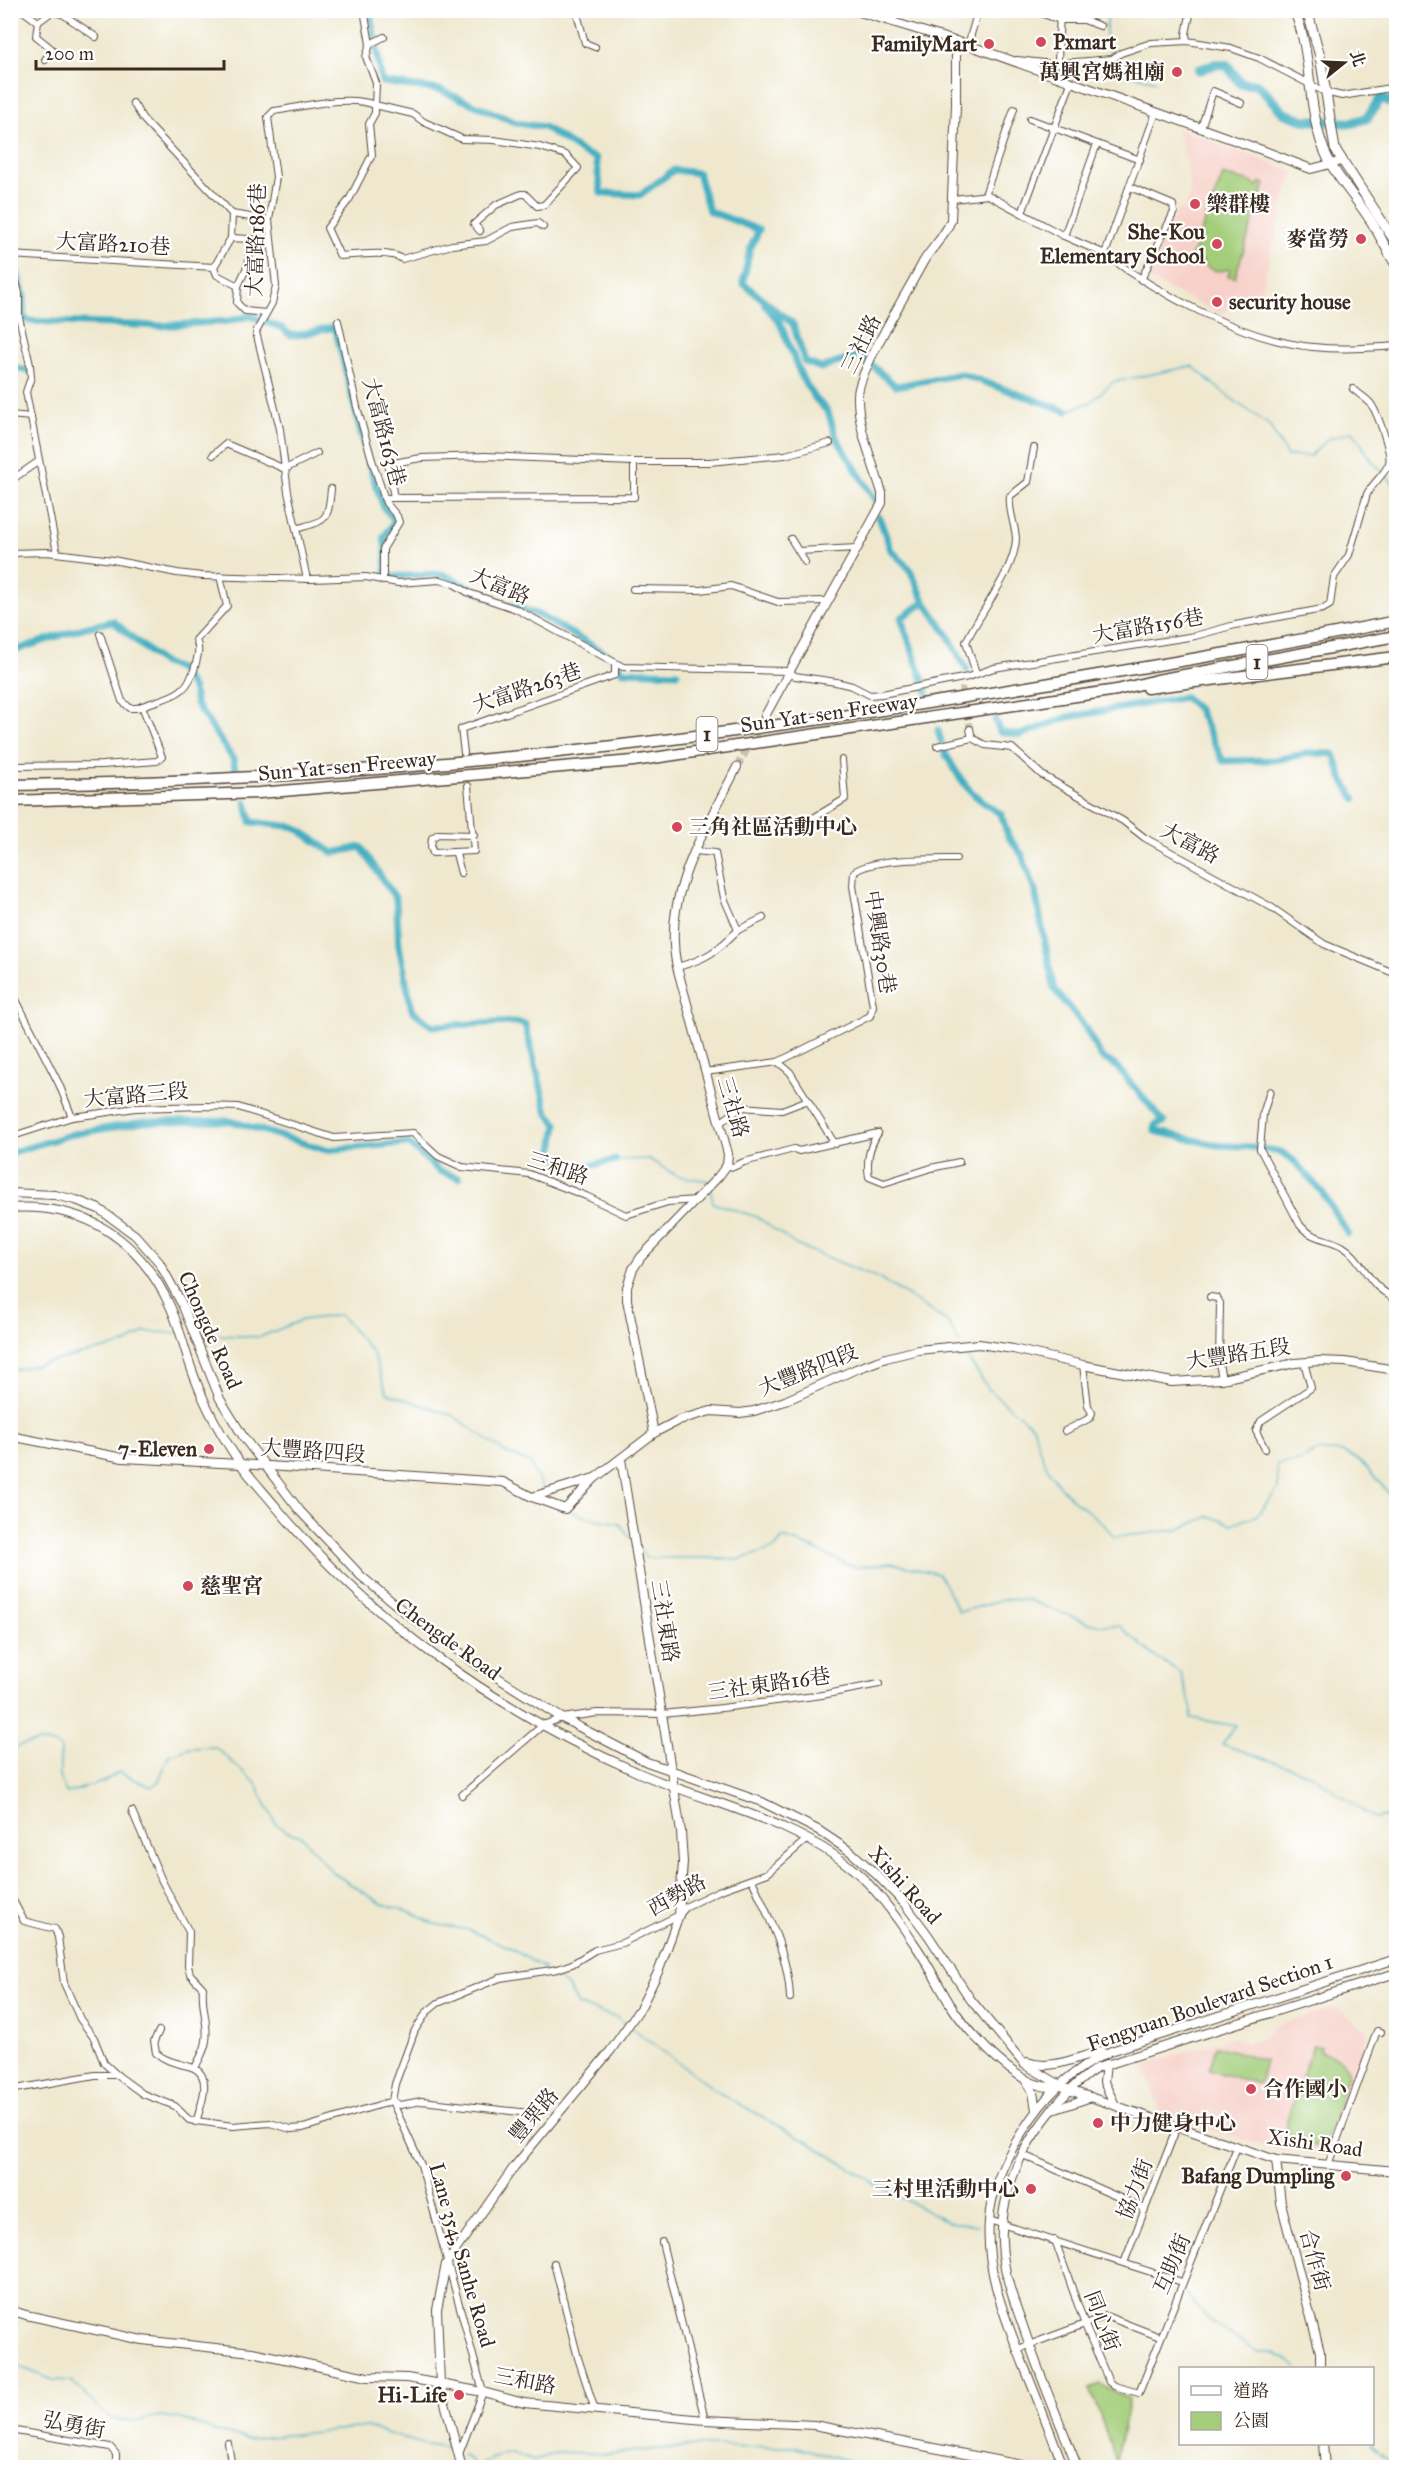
<svg xmlns="http://www.w3.org/2000/svg" width="1407" height="2478" viewBox="0 0 1407 2478" font-family="'IM FELL Great Primer','Noto Serif TC',serif">
	<style>
		.built { fill: #f7d1c9 }
		.green { fill: #a3cd79; stroke: #6f7c4c; stroke-width: 1.5 }
		.lines { fill: none; stroke-linecap: round; stroke-linejoin: round }
		.stream { stroke: #43afc1; stroke-width: 1.5 }
		.canal { stroke: #43afc1; stroke-width: 7 }
		.river { stroke: #43afc1; stroke-width: 10 }
		.street-tunnel { stroke: #cbc2ac; stroke-width: 6; stroke-dasharray: 6 3; stroke-linecap: butt }
		.secondary-tunnel { stroke: #cbc2ac; stroke-width: 8; stroke-dasharray: 8 4; stroke-linecap: butt }
		.street-casing { stroke: #564639; stroke-width: 8 }
		.secondary-casing { stroke: #564639; stroke-width: 10 }
		.primary-casing { stroke: #564639; stroke-width: 11 }
		.highway-casing { stroke: #564639; stroke-width: 13 }
		.street { stroke: #fff; stroke-width: 6 }
		.secondary { stroke: #fff; stroke-width: 8 }
		.primary { stroke: #fff; stroke-width: 9 }
		.highway { stroke: #fff; stroke-width: 10 }
		.poi-dot { fill: #d1495b; stroke: #fff; stroke-width: 2 }
		.labels { text-anchor: middle; dominant-baseline: central; stroke-width: 4.5; stroke-linejoin: round; paint-order: stroke }
		.shield { fill: #fff; stroke: #766a62; stroke-width: 1.5 }
		.shield-label { font-size: 20px; font-weight: bold; fill: #3b2a1e }
		.poi-label { font-size: 21px; font-weight: bold; fill: #3b2a1e; stroke: #fff; text-anchor: end }
		.street-label { font-size: 21px; fill: #3b2a1e; stroke: #fff }
	</style>
	<rect width="100%" height="100%" fill="#fff"/>
	<filter id="ink" filterUnits="userSpaceOnUse"><feTurbulence type="fractalNoise" baseFrequency=".0167" numOctaves="2"/><feDisplacementMap in="SourceGraphic" scale="12" xChannelSelector="R" yChannelSelector="G"/><feConvolveMatrix kernelMatrix="1 2 1 2 8 2 1 2 1" color-interpolation-filters="sRGB"/></filter>
	<filter id="wash" filterUnits="userSpaceOnUse"><feTurbulence type="fractalNoise" baseFrequency=".008" numOctaves="4" result="noise"/><feDisplacementMap in="SourceGraphic" scale="24" xChannelSelector="R" yChannelSelector="G"/><feGaussianBlur stdDeviation="1.35" result="paint"/><feColorMatrix in="noise" values="0 0 0 0 0 0 0 0 0 0 0 0 0 0 0 0 0 1.4 0 .05"/><feComposite in="paint" operator="in"/></filter>
	<g filter="url(#wash)">
		<rect width="100%" height="100%" fill="#efe8cf"/>
		<g class="built">
			<path d="M1177,128L1294,172L1286,195L1260,294L1220,314L1146,278L1178,209L1184,211L1190,192L1188,173Z"/>
			<path d="M1336,2007L1369,2032L1327,2155L1262,2146L1161,2113L1144,2065L1233,2037L1246,2044L1266,2037L1274,2026Z"/>
		</g>
		<g class="green">
			<path d="M1223,175C1236,180 1246,178 1258,186L1260,182L1265,184L1235,277L1228,276L1230,269C1217,272 1209,273 1202,260L1201,262L1191,257Z"/>
			<path d="M1313,2045L1321,2046L1319,2051C1335,2059 1343,2053 1348,2075L1329,2133L1320,2148L1295,2141L1287,2131V2120Z"/>
			<path d="M1216,2046L1265,2060L1259,2084L1209,2070Z"/>
			<path d="M1100,2384L1129,2399L1116,2461L1090,2388Z"/>
		</g>
		<g class="lines">
			<g class="stream">
				<path d="M1110,10C1105,25 1103,43 1113,55"/>
				<path d="M1116,59L1129,73L1155,81"/>
				<path d="M1067,411L1091,402L1113,382L1192,366L1225,394L1269,425L1287,456H1310L1328,439L1353,431L1372,461L1382,471"/>
				<path d="M1385,474L1396,487"/>
				<path d="M616,1160L649,1159L677,1176L709,1181"/>
				<path d="M711,1191L713,1203L757,1217L796,1245L881,1279L948,1322L959,1343"/>
				<path d="M199,1334L260,1337L302,1320L340,1315L372,1352L387,1393L452,1415L506,1453L530,1463L543,1489"/>
				<path d="M962,1350L990,1391L1034,1427C1037,1451 1051,1480 1069,1496C1085,1511 1102,1519 1114,1537L1178,1530L1209,1516L1231,1524L1256,1516L1278,1489L1277,1464C1285,1463 1294,1463 1301,1460C1308,1457 1315,1451 1322,1451C1362,1448 1372,1478 1396,1501"/>
				<path d="M10,1371L126,1344L145,1332L176,1333"/>
				<path d="M568,1510L590,1518L619,1523L630,1537"/>
				<path d="M640,1550L646,1558H707L738,1560L775,1548L783,1538L810,1547L846,1564L856,1567L891,1563L939,1574L959,1612L1007,1599L1028,1600L1091,1624L1120,1626L1154,1656L1180,1672L1192,1710L1191,1718L1236,1726L1222,1744L1312,1775L1375,1819L1384,1816L1396,1828"/>
				<path d="M10,1748C28,1744 47,1736 61,1749C60,1765 57,1780 67,1793L103,1782L119,1772L151,1787L159,1781L169,1755L191,1748L215,1747L255,1782L276,1824L286,1831L301,1836L332,1872L380,1903L411,1912L434,1924L469,1930L507,1946L545,1969"/>
				<path d="M549,1972L567,1986L578,2005L618,2018L626,2024"/>
				<path d="M630,2027L718,2092L811,2144L881,2187L948,2222L978,2225"/>
				<path d="M1186,2294L1208,2319L1256,2352H1272L1289,2361L1297,2368"/>
				<path d="M10,2363L53,2380L71,2381L111,2419L137,2421L159,2416L182,2419L212,2430L247,2439L367,2427L415,2442L452,2448"/>
				<path d="M1371,2444L1396,2468"/>
				<path d="M463,2455L478,2466L493,2458L511,2453L534,2461L559,2452L609,2454L688,2446L797,2447L877,2468"/>
			</g>
			<g class="canal">
				<path d="M370,10L382,82L440,90L517,123L544,127L585,154L596,158L601,193L640,195L674,170L698,173L709,211L759,230L750,249L743,283L793,324L805,362L821,368L860,355L896,386L961,374L1067,411"/>
				<path d="M10,261L14,262L24,297L23,317L30,321L160,326L229,321L250,316L282,328L290,335H297L335,327L368,462L384,508L394,519L393,524L384,537L386,555V577L442,574L487,596"/>
				<path d="M765,305L780,323L802,378L815,398L828,412L836,437L875,500"/>
				<path d="M10,366L28,371"/>
				<path d="M879,517L891,550L909,568L925,602L948,635L967,670"/>
				<path d="M925,602L901,618L927,692"/>
				<path d="M512,605L539,615L618,660L622,671L677,673"/>
				<path d="M10,652L83,628L113,621L161,662L179,669L193,689L196,704L233,759L235,768"/>
				<path d="M995,720L1000,732L1020,735L1068,717L1185,697L1198,709L1223,761L1275,760L1310,753L1334,754L1343,780L1355,799"/>
				<path d="M938,730L941,741"/>
				<path d="M944,751C962,783 969,795 1001,814L1008,836L1022,855L1035,891L1054,989L1085,1027L1101,1057L1116,1066L1164,1122L1155,1125V1131L1216,1145L1252,1147L1281,1152L1294,1161L1322,1192L1348,1234"/>
				<path d="M246,802L251,822L295,827L333,853L361,847L396,899L399,946L412,1010L432,1026L515,1022L525,1024L547,1112L557,1124L553,1150L566,1168L584,1167L616,1160"/>
				<path d="M10,1153L73,1134L144,1122L231,1121L326,1150L408,1143L439,1171L459,1178"/>
			</g>
			<path class="river" d="M1199,70L1216,64L1227,65L1241,84H1257L1284,113L1304,120L1352,123L1367,118L1381,98L1395,105L1396,118"/>
		</g>
	</g>
	<g filter="url(#ink)">
		<g class="lines">
			<path class="street-tunnel" d="M962,687L970,729"/>
			<path class="secondary-tunnel" d="M737,767L765,716"/>
			<g class="street-casing">
				<g id="street">
					<path d="M22,10L38,22"/>
					<path d="M576,10L585,43L595,47"/>
					<path d="M892,10L894,23"/>
					<path d="M1032,10L1060,20H1084L1100,26"/>
					<path d="M1187,41L1186,34L1191,10"/>
					<path d="M370,44L384,37"/>
					<path d="M968,45L978,10"/>
					<path d="M45,60L52,49L36,36L38,22L53,11L64,15L96,37"/>
					<path d="M1017,60L1052,64L1112,59L1121,53L1151,43L1187,41L1231,48L1259,58L1325,92L1342,96L1396,87"/>
					<path d="M1058,62L1060,10"/>
					<path d="M133,103L143,119L232,214L269,220"/>
					<path d="M1156,112L1105,254C1158,294 1246,341 1313,347C1341,350 1369,348 1396,346"/>
					<path d="M1030,119L1140,160"/>
					<path d="M1201,128L1213,91L1241,103"/>
					<path d="M1130,187L1173,205L1174,212L1141,280"/>
					<path d="M985,195L1014,109"/>
					<path d="M953,199L988,195L1064,236L1105,254"/>
					<path d="M1022,213L1071,83"/>
					<path d="M232,214L231,238L214,267L217,275L238,286"/>
					<path d="M480,231L474,224L496,205L521,194H525L537,206L544,205L578,168L566,155L540,147L494,140L462,139L424,122L413,114L375,105V113L369,124L372,155L349,200L327,228L340,256C355,255 391,250 402,259L452,245L486,241L512,227L538,223L543,227"/>
					<path d="M1064,236L1097,144"/>
					<path d="M231,238L270,240"/>
					<path d="M252,239L248,265L238,286L237,303L245,311L266,313"/>
					<path d="M10,255L214,267"/>
					<path d="M10,259L19,293V317L30,365L31,377L26,392L57,553"/>
					<path d="M338,321L357,407L372,460L386,503L397,516L399,522L383,549V581"/>
					<path d="M10,415L31,417"/>
					<path d="M213,455L226,444L285,469L317,453"/>
					<path d="M10,481L39,461"/>
					<path d="M384,498L634,497V462"/>
					<path d="M394,498L388,464L421,458L485,456L634,462H709L785,455L830,443"/>
					<path d="M296,529C326,520 328,523 331,489"/>
					<path d="M791,539L805,562"/>
					<path d="M799,551L857,548"/>
					<path d="M10,553L47,552L113,560L177,573L202,576L312,579L366,577L398,583L440,580L454,584L469,593L516,609L623,667L788,671L795,676L836,682L852,686L870,695L882,694L968,677L994,668L1195,636L1235,625L1323,609L1330,605L1334,577L1349,555L1367,494C1373,483 1385,474 1389,463C1392,453 1378,414 1371,404C1367,399 1359,394 1353,389"/>
					<path d="M307,579L288,492L280,429L256,332L272,303L276,286L269,220L276,177L268,117L274,111C304,107 347,94 375,105L376,83L366,57L370,44L364,10"/>
					<path d="M633,589L700,590L731,586L778,602L827,601"/>
					<path d="M100,634L122,701L130,708H137C166,696 188,699 196,663C198,654 200,649 196,640L227,606L220,576"/>
					<path d="M976,673L966,642C980,612 1016,569 1016,538C1015,524 1008,510 1010,496L1028,482L1034,448"/>
					<path d="M970,729L972,738"/>
					<path d="M937,746L972,738L985,745L1012,748L1042,775L1123,821L1145,838L1271,907L1324,944L1396,974"/>
					<path d="M464,753L461,729L615,675V663"/>
					<path d="M10,766L102,765L157,761L162,757L142,706"/>
					<path d="M468,786L474,851L433,853L431,848L432,838L438,834L474,835"/>
					<path d="M810,820L845,799L842,760"/>
					<path d="M695,851L715,853L724,898L738,930L763,918"/>
					<path d="M456,854L461,873"/>
					<path d="M677,967C707,959 717,951 738,930"/>
					<path d="M10,988L59,1084L72,1117"/>
					<path d="M778,1062L790,1072L835,1144"/>
					<path d="M705,1072L778,1062L870,1016L873,1006L853,886L854,872C874,858 931,859 956,859"/>
					<path d="M1270,1091L1263,1114L1260,1149L1300,1225C1311,1239 1327,1238 1342,1246C1358,1255 1364,1273 1376,1285C1383,1293 1393,1295 1396,1304"/>
					<path d="M721,1122L742,1107L782,1110L808,1100"/>
					<path d="M878,1133C869,1147 866,1161 869,1177L884,1183L931,1168L959,1162"/>
					<path d="M10,1137L72,1117L88,1115L135,1108L205,1106L238,1107L334,1138L413,1133L438,1156L462,1167L529,1174L586,1196L626,1215L668,1202L696,1200"/>
					<path d="M727,1165L733,1167L744,1162L794,1149L799,1151L878,1133"/>
					<path d="M1210,1297L1217,1298L1220,1303L1219,1363L1222,1379"/>
					<path d="M1394,1370L1396,1349"/>
					<path d="M1065,1431L1090,1418L1092,1413L1088,1406L1083,1365"/>
					<path d="M1265,1449L1256,1431L1261,1421L1311,1388L1304,1362"/>
					<path d="M462,1795L543,1725L562,1718L597,1713L662,1714L722,1708L822,1695L879,1684"/>
					<path d="M132,1811L162,1881L189,1932L188,1966L190,1974L203,1988C201,2008 209,2024 206,2041C205,2051 199,2059 195,2068"/>
					<path d="M752,1880C769,1917 789,1957 790,1998"/>
					<path d="M10,1895L24,1921L55,1929L58,1937L64,1983L80,2019L94,2038L104,2063L117,2075L143,2094L175,2106L189,2120L233,2126L270,2123L291,2129L303,2128L392,2101"/>
					<path d="M159,2031L154,2041L156,2053C167,2062 178,2063 191,2067C214,2074 201,2106 196,2122"/>
					<path d="M10,2090L95,2075H117"/>
					<path d="M392,2101L400,2105L422,2101L529,2113"/>
					<path d="M1023,2155L1145,2209"/>
					<path d="M1328,2165L1377,2031L1381,2032"/>
					<path d="M989,2220L1182,2282"/>
					<path d="M1055,2240L1085,2325L1109,2382L1114,2386L1139,2393L1237,2147"/>
					<path d="M662,2242L705,2420"/>
					<path d="M554,2263L578,2358L595,2410"/>
					<path d="M1124,2263L1177,2127"/>
					<path d="M1018,2349L1106,2316L1160,2337"/>
					<path d="M10,2430L110,2447L116,2454V2468"/>
					<path d="M228,2443L232,2468"/>
					<path d="M459,2454L483,2392L421,2165L392,2101L395,2084L415,2030L427,2012L438,2003L500,1978L558,1969L572,1964L595,1950L622,1943L679,1915L687,1906L718,1891L768,1873L806,1840"/>
				</g>
			</g>
			<g class="secondary-casing">
				<g id="secondary">
					<path d="M853,10L968,45L1262,150L1311,169L1342,161"/>
					<path d="M765,716L882,503V493C873,462 857,428 858,395C858,372 909,289 922,264C930,249 945,237 951,220L956,105V41"/>
					<path d="M10,1193L55,1195L76,1200L99,1209L135,1235L159,1262L182,1304L220,1399L244,1438L300,1511L361,1576L407,1614L479,1666L562,1718L647,1762L762,1802L818,1830L851,1852L877,1875L904,1903L928,1935L971,2000L1024,2064L1069,2090L1276,2160L1396,2171"/>
					<path d="M10,1208C85,1203 139,1239 170,1306C181,1330 186,1357 196,1381C207,1410 223,1438 240,1463C251,1479 265,1493 277,1508C373,1623 501,1713 639,1773C710,1804 793,1819 854,1870C875,1888 898,1919 913,1942C927,1961 937,1983 950,2004C967,2031 1008,2076 1039,2085C1046,2088 1053,2087 1060,2086"/>
					<path d="M654,1433L627,1300V1287L633,1269L641,1257L718,1177L727,1165L728,1154L677,967C661,895 706,829 737,767"/>
					<path d="M10,1436L123,1458L240,1464L503,1482L532,1497L565,1509L595,1478L654,1433L679,1420L711,1411L740,1413L754,1411L785,1401L856,1369L886,1358L918,1350L979,1344L1013,1349L1083,1365L1172,1382L1222,1379L1295,1363L1319,1361L1345,1362L1396,1370"/>
					<path d="M532,1497L594,1478"/>
					<path d="M1027,2062C1052,2071 1077,2057 1101,2051"/>
					<path d="M1106,2064L1104,2082L1114,2103"/>
					<path d="M1026,2081L1033,2092L1036,2110"/>
					<path d="M1053,2110L1091,2097"/>
					<path d="M1276,2160L1281,2203L1320,2352V2368"/>
					<path d="M10,2310L26,2315L142,2340L252,2352L367,2377L407,2378L440,2384L483,2392L524,2403L705,2420L814,2425L1037,2468"/>
					<path d="M1323,2444L1325,2468"/>
					<path d="M462,2468L440,2384L437,2310L446,2264L514,2167L611,2050L641,2007L659,1970L679,1915L683,1862L681,1832L621,1459"/>
					<path d="M1064,2468C1051,2434 1038,2400 1024,2366C1006,2320 985,2271 989,2221C991,2189 1005,2159 1022,2132C1045,2095 1071,2070 1111,2051L1396,1959"/>
					<path d="M1078,2468C1059,2421 1039,2374 1023,2326C1013,2299 1003,2272 1002,2242C1000,2203 1015,2161 1037,2130C1054,2106 1072,2084 1097,2068L1396,1973"/>
				</g>
			</g>
			<g class="primary-casing">
				<g id="primary">
					<path d="M1294,10C1311,49 1307,91 1318,131C1328,172 1350,188 1371,221C1380,235 1387,251 1396,265"/>
					<path d="M1307,10L1320,56L1335,149L1396,243"/>
				</g>
			</g>
			<g class="highway-casing">
				<g id="highway">
					<path d="M1147,688L1396,657"/>
					<path d="M10,785C373,782 735,738 1092,676C1194,659 1295,642 1396,621"/>
					<path d="M10,801L259,793L633,761L1117,690L1157,680L1396,636"/>
				</g>
			</g>
			<use href="#street" class="street"/>
			<use href="#secondary" class="secondary"/>
			<use href="#primary" class="primary"/>
			<use href="#highway" class="highway"/>
		</g>
	</g>
	<g class="poi-dot">
		<circle cx="1041" cy="42" r="6"/>
		<circle cx="989" cy="44" r="6"/>
		<circle cx="1177" cy="72" r="6"/>
		<circle cx="1195" cy="204" r="6"/>
		<circle cx="1361" cy="239" r="6"/>
		<circle cx="1217" cy="244" r="6"/>
		<circle cx="1217" cy="302" r="6"/>
		<circle cx="677" cy="827" r="6"/>
		<circle cx="209" cy="1449" r="6"/>
		<circle cx="188" cy="1586" r="6"/>
		<circle cx="1251" cy="2089" r="6"/>
		<circle cx="1098" cy="2123" r="6"/>
		<circle cx="1346" cy="2176" r="6"/>
		<circle cx="1031" cy="2189" r="6"/>
		<circle cx="459" cy="2395" r="6"/>
	</g>
	<g class="labels">
		<g class="shield">
			<rect x="1246.5" y="645" width="21" height="34" rx="4.5"/>
			<rect x="696.5" y="717" width="21" height="34" rx="4.5"/>
		</g>
		<g class="shield-label">
			<text x="1257" y="662">1</text>
			<text x="707" y="734">1</text>
		</g>
		<g class="poi-label">
			<text x="1053" y="42" text-anchor="start">Pxmart</text>
			<text x="977" y="44">FamilyMart</text>
			<text x="1165" y="72">萬興宮媽祖廟</text>
			<text x="1207" y="204" text-anchor="start">樂群樓</text>
			<text x="1205" y="232">She-Kou<tspan x="1205" dy="24">Elementary School</tspan></text>
			<text x="1349" y="239">麥當勞</text>
			<text x="1229" y="302" text-anchor="start">security house</text>
			<text x="689" y="827" text-anchor="start">三角社區活動中心</text>
			<text x="197" y="1449">7-Eleven</text>
			<text x="200" y="1586" text-anchor="start">慈聖宮</text>
			<text x="1263" y="2089" text-anchor="start">合作國小</text>
			<text x="1110" y="2123" text-anchor="start">中力健身中心</text>
			<text x="1334" y="2176">Bafang Dumpling</text>
			<text x="1019" y="2189">三村里活動中心</text>
			<text x="447" y="2395">Hi-Life</text>
		</g>
		<g class="street-label">
			<text transform="translate(256 240) rotate(-88)">大富路186巷</text>
			<text transform="translate(113 244) rotate(3)">大富路210巷</text>
			<text transform="translate(861 344) rotate(-64)">三社路</text>
			<text transform="translate(384 432) rotate(75)">大富路163巷</text>
			<text transform="translate(500 586) rotate(23)">大富路</text>
			<text transform="translate(1148 626) rotate(-10)">大富路156巷</text>
			<text transform="translate(527 688) rotate(-19)">大富路263巷</text>
			<text transform="translate(829 713) rotate(-8)">Sun Yat-sen Freeway</text>
			<text transform="translate(347 766) rotate(-5)">Sun Yat-sen Freeway</text>
			<text transform="translate(1190 843) rotate(28)">大富路</text>
			<text transform="translate(880 942) rotate(81)">中興路30巷</text>
			<text transform="translate(136 1095) rotate(-5)">大富路三段</text>
			<text transform="translate(733 1107) rotate(74)">三社路</text>
			<text transform="translate(558 1168) rotate(18)">三和路</text>
			<text transform="translate(210 1330) rotate(66)">Chongde Road</text>
			<text transform="translate(1238 1354) rotate(-9)">大豐路五段</text>
			<text transform="translate(808 1370) rotate(-22)">大豐路四段</text>
			<text transform="translate(313 1451) rotate(4)">大豐路四段</text>
			<text transform="translate(665 1621) rotate(81)">三社東路</text>
			<text transform="translate(448 1639) rotate(36)">Chengde Road</text>
			<text transform="translate(769 1684) rotate(-8)">三社東路16巷</text>
			<text transform="translate(905 1885) rotate(48)">Xishi Road</text>
			<text transform="translate(677 1895) rotate(-29)">西勢路</text>
			<text transform="translate(1210 2003) rotate(-19)">Fengyuan Boulevard Section 1</text>
			<text transform="translate(534 2115) rotate(-50)">豐栗路</text>
			<text transform="translate(1315 2143) rotate(8)">Xishi Road</text>
			<text transform="translate(1135 2189) rotate(-69)">協力街</text>
			<text transform="translate(462 2255) rotate(74)">Lane 354, Sanhe Road</text>
			<text transform="translate(1315 2260) rotate(75)">合作街</text>
			<text transform="translate(1172 2264) rotate(-67)">互助街</text>
			<text transform="translate(1102 2321) rotate(69)">同心街</text>
			<text transform="translate(525 2381) rotate(11)">三和路</text>
			<text transform="translate(74 2425) rotate(11)">弘勇街</text>
		</g>
	</g>
	<rect width="1407" height="2478" fill="none" stroke="#fff" stroke-width="36"/>
	<rect x="1179" y="2367" width="195" height="78" fill="#ffffff" stroke="#b1aaa5" stroke-width="1.5"/>
	<rect x="1191" y="2386" width="30" height="9" fill="#ffffff" stroke="#b1aaa5" stroke-width="1.5"/>
	<text x="1233" y="2397" font-size="18" fill="#3b2a1e">道路</text>
	<rect x="1191" y="2412" width="30" height="18" fill="#a3cd79" stroke="#b1aaa5" stroke-width="1.5"/>
	<text x="1233" y="2427" font-size="18" fill="#3b2a1e">公園</text>
	<g transform="translate(1344 63) rotate(72)" stroke="#ffffff" stroke-width="4.5" paint-order="stroke">
	<path d="M0-4.5L10 22L0 15L-10 22Z" fill="#3b2a1e"/>
	<text y="-9" font-size="16" font-weight="bold" text-anchor="middle" fill="#3b2a1e">北</text>
	</g>
	<path d="M36 60v9h188v-9" fill="none" stroke="#3b2a1e" stroke-width="3"/>
	<text x="45" y="60" font-size="18" fill="#3b2a1e" stroke="#ffffff" stroke-width="4.5" paint-order="stroke">200 m</text>
</svg>
